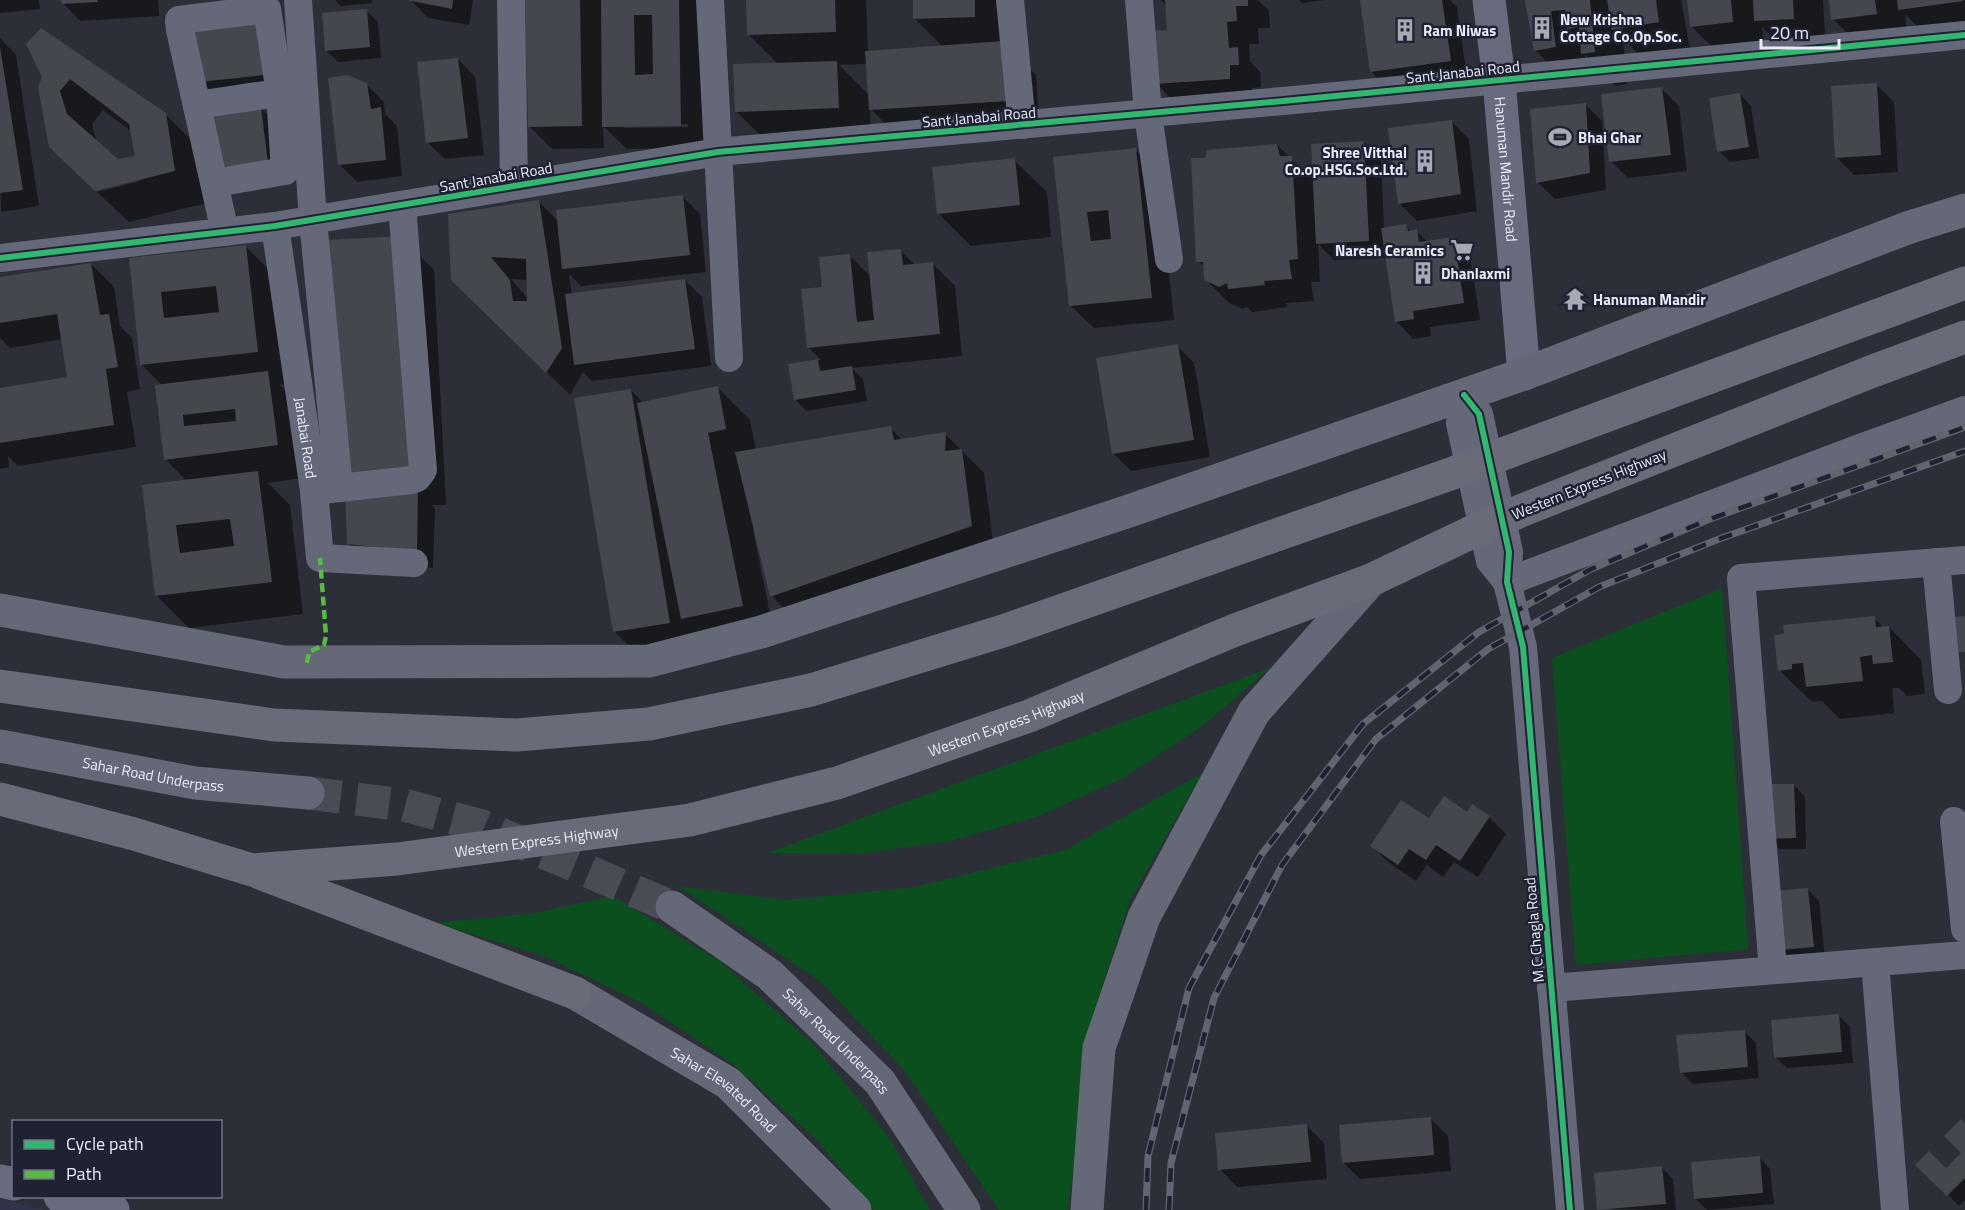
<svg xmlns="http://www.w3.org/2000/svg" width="1965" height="1210" viewBox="0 0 1965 1210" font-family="'Titillium Web',sans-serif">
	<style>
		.built { fill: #30344a }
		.green { fill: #0b4f1f }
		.shadow { fill: #0007; fill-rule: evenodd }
		.building { fill: #45474e; fill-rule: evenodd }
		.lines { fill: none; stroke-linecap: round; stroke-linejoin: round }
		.primary-tunnel { stroke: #494b55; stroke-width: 33; stroke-dasharray: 33 16; stroke-linecap: butt }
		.street { stroke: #656879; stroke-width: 28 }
		.secondary { stroke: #686b7d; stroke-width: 33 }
		.primary { stroke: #646877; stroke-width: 33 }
		.highway { stroke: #696b79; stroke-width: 33 }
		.rail-casing { stroke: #62656f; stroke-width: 7 }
		.rail { stroke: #1f2233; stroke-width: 4.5; stroke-dasharray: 14; stroke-linecap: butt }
		.highway-bridge { stroke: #696b79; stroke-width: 33 }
		.quiet { stroke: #58b947; stroke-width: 4.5; stroke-dasharray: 9 4.5; stroke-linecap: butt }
		.cycleway-casing { stroke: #1f2233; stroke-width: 10 }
		.cycleway { stroke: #33b770; stroke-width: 6 }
		.labels { text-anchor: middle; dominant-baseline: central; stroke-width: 5; stroke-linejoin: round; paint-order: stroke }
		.poi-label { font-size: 15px; font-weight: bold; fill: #e9ecf8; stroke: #1f2233; text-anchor: start }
		.street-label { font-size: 15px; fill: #e9ecf8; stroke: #1f2233 }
	</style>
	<rect width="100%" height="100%" fill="#2d2f38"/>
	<path class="built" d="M0,1199L45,1210H0Z"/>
	<g class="green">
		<path d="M1722,588L1748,949L1576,965L1552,658Z"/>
		<path d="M1270,668L1200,728L1123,778L1039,816L950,841L859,854L767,853Z"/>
		<path d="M1202,773L1130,900L1097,1003L1082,1103L1068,1210H999L904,1070L820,981L678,886L786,900L914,887L1065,850Z"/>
		<path d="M613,896L719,961L812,1043L890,1139L930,1210H874L817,1140L734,1065L642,1003L542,955L435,923L534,913Z"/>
	</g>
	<g class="shadow">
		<path d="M0,0H39L40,9L0,13Z"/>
		<path d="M63,0H158L159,16L80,21L63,3Z"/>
		<path d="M335,0H372V3L341,6Z"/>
		<path d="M411,0H473L469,25L428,18Z"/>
		<path d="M527,0H701L703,148L627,149L603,126L604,148L552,149L529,126ZM688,124V127L624,128V125Z"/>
		<path d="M747,0H866L868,52L943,47L915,19L914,0H1005L1007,46L1036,75L1040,133L903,142L870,108L871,140L769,144L736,111L778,64L748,34ZM867,64L869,95L839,65Z"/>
		<path d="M1161,0H1258L1269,11L1270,28H1258L1259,44H1249L1250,61L1260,72L1261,87L1252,88V102L1178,106L1156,83L1169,32L1167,6Z"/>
		<path d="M1299,0H1326L1302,3Z"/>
		<path d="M1361,0H1450L1457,7L1467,78L1388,89L1371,71Z"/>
		<path d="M1526,0H1681L1691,54L1646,62L1623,38L1627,84L1615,86L1585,55L1588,79L1567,83L1535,50Z"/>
		<path d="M1689,0H1823L1826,51L1788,53L1762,27L1765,54L1724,59L1691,26Z"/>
		<path d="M1831,0H1965V37L1932,42L1905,14L1908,46L1865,51L1833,19Z"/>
		<path d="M366,10L378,22L381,58L338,62L326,50Z"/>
		<path d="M273,34L280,92L219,99L201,81Z"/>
		<path d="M0,38L16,55L39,206L1,212Z"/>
		<path d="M28,44L165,114L198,147L207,203L129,222L97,192L140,181L138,178L94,189ZM103,110L132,132L136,158L118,161L97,143L92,124Z"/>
		<path d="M458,59L475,77L484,155L445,159L427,142Z"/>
		<path d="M366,84L384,102L385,114L397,126L402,176L357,182L340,165Z"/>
		<path d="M1877,85L1894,102L1898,172L1854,175L1837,158Z"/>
		<path d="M1662,89L1679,106L1687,171L1628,178L1611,161Z"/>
		<path d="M1740,94L1751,106L1759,158L1730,162L1719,151Z"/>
		<path d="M1585,104L1602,121L1606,190L1555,199L1537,182Z"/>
		<path d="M261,108L272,120L278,174L231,179Z"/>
		<path d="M1452,122L1469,139L1477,211L1417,221L1400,204Z"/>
		<path d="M1364,142L1381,159L1384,229L1406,226L1412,232L1416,231L1428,242L1453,239L1470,256L1480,320L1430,327L1431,336L1413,339L1396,321L1387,258L1334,260L1318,244L1320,282H1311L1314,301L1286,303L1287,307L1252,312L1247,307L1243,309L1229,303L1206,280L1205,268L1198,261L1207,159L1277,145L1314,181Z"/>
		<path d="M1135,150L1158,172L1174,320L1094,328L1071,306L1055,158Z"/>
		<path d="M1014,160L1047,192L1051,237L971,246L938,213Z"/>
		<path d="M683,197L700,214L706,272L581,286L569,274L572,295L685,280L702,297L711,366L592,381L583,372L570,395L452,279L539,202L559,222ZM511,279L528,280V299Z"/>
		<path d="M402,238L434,270L446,505H432L435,509L433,568L366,561L348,543Z"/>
		<path d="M246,247L278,279L289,384L280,385L300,405L309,477L268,483L290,505L303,614L189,628L156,595L187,481L165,459L162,385L141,364L130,259Z"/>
		<path d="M900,250L915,265L932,263L955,286L962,356L852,368L863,379L867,401L806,411L795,399L789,365L821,360L808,347L824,288L850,256L871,277Z"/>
		<path d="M91,264L114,287L120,326L132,338L140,389L127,392L136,447L18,466L8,456L9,467L0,469V390L69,379L63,339L10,348L0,338V279Z"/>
		<path d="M1177,346L1194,363L1210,457L1131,471L1114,454Z"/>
		<path d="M717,387L750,420L756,450L890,428L902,440L945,434L984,473L994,549L794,619L772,596L756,530H753L775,638L646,664L614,631L631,390L643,403Z"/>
		<path d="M1874,618L1884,628L1889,627L1921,660L1925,694L1907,696L1899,688H1892L1894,713L1840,719L1822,701L1812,702L1779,670Z"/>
		<path d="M1794,785L1805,797L1806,849H1779L1768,838Z"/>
		<path d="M1467,814L1489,817L1506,834L1478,877L1454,862L1443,877L1427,865L1416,881L1389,863L1372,846L1430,820Z"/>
		<path d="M1808,890L1819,901L1825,958L1793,961L1781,949Z"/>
		<path d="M1839,1016L1850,1027L1853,1063L1787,1068L1775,1057Z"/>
		<path d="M1744,1031L1756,1043L1759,1078L1693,1084L1681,1072Z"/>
		<path d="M1431,1119L1448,1136L1451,1171L1360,1179L1343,1162Z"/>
		<path d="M1965,1125V1200L1959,1206L1918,1165L1946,1170L1963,1153Z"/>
		<path d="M1307,1126L1324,1143L1327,1179L1237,1187L1220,1169Z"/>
		<path d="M1759,1157L1770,1169L1774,1204L1707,1210L1696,1199Z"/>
		<path d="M1662,1168L1673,1179L1676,1210L1599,1209Z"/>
	</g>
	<g class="building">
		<path d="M61,0H97L98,2L62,4Z"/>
		<path d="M407,0H453L452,9Z"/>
		<path d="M525,0H580L582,126L528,127Z"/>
		<path d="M601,0H679L681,126L602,127ZM634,15H652L653,74L635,75Z"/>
		<path d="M746,0H835L836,32L747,35Z"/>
		<path d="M913,0H975V17L913,19Z"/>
		<path d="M1165,0H1248V6H1236L1237,21L1227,22L1229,48L1238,47L1239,65H1230V79L1154,84L1151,31L1167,30Z"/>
		<path d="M1360,0H1442L1451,61L1370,72Z"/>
		<path d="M1525,0H1590L1595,52L1581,54L1579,27L1567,29L1565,10L1551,11L1556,47L1534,51Z"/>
		<path d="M1607,0H1656L1659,22L1612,30Z"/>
		<path d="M1687,0H1731L1733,22L1690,27Z"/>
		<path d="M1753,0H1793L1794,19L1754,21Z"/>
		<path d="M1829,0H1875L1877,14L1831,20Z"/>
		<path d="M1897,0H1963V1L1898,10Z"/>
		<path d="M367,9L370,47L325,51L322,13Z"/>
		<path d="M257,15L264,75L200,82L193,23Z"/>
		<path d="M41,28L166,113L175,171L95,191L49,147L38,87L42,77L26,44ZM70,79L129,124L135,156L118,159L67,114L60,91Z"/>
		<path d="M1004,41L1008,101L869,110L865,51Z"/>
		<path d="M0,47L23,190L0,193Z"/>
		<path d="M458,58L468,138L426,143L417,62Z"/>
		<path d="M837,61L839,108L735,112L733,64Z"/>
		<path d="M347,75L367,83L371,109L381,107L386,160L338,165L328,78Z"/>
		<path d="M1877,83L1881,155L1835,158L1831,86Z"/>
		<path d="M1662,87L1671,155L1609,162L1601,94Z"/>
		<path d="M1740,93L1749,147L1717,152L1709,98Z"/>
		<path d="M1586,103L1590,173L1536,183L1530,109Z"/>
		<path d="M261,107L268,163L218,169L212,113Z"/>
		<path d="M1452,120L1461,194L1398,204L1388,128Z"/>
		<path d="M1364,141L1369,241L1316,244L1311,144Z"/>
		<path d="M1277,144L1280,156H1292L1298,259L1289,260L1292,279L1264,281L1265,285L1228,289L1227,283L1219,287L1204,280L1203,262H1196L1191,158H1205L1207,150Z"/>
		<path d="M1136,148L1152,298L1069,306L1053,157ZM1108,210L1111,239L1091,241L1087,212Z"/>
		<path d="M1015,158L1020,205L937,214L932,167Z"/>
		<path d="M683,195L690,255L562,269L556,210Z"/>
		<path d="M539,200L562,348L546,373L451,280L448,214ZM491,257L526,259L527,301H513L510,280Z"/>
		<path d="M1406,224L1408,231L1417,229L1419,242L1454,237L1464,303L1413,311L1414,319L1395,322L1381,228Z"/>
		<path d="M403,236L415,473L340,477L328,240Z"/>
		<path d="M246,245L258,352L140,365L129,258ZM216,286L219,312L164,318L161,292Z"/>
		<path d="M901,249L903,265L933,262L940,334L807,348L801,289L822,287L819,257L850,254L857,322L874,320L867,252Z"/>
		<path d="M91,263L100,315L109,314L118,367L106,369L114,425L0,443V388L67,377L57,314L0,323V277Z"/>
		<path d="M685,279L695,349L574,365L565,294Z"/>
		<path d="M1178,344L1194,440L1112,454L1096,358Z"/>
		<path d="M818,359L820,371L852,366L856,390L794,400L788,364Z"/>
		<path d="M268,371L278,445L164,460L155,385ZM235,409L236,421L184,426L183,415Z"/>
		<path d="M718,386L726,429L708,433L743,606L681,619L637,403Z"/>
		<path d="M631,389L670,623L613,632L574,398Z"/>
		<path d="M891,426L894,440L946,432L945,451L962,449L972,526L770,597L735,452Z"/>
		<path d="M258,471L272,582L155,596L142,485ZM230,519L234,546L180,553L176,525Z"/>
		<path d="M418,490L417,552L347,544L345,492Z"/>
		<path d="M1875,616L1876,627L1889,626L1893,662L1873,664L1872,655L1860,657L1863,681L1806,687L1803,663L1792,664V669L1778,671L1774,635L1784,634L1783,625Z"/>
		<path d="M1965,616V652H1958L1954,617Z"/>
		<path d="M1765,784H1794L1796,838L1766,839Z"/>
		<path d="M1444,796L1467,812L1472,804L1490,816L1460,861L1436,845L1426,860L1409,849L1398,865L1370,846L1401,800L1429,818Z"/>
		<path d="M1808,888L1814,947L1780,950L1774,891Z"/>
		<path d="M1839,1014L1842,1052L1774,1058L1771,1020Z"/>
		<path d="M1745,1030L1748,1067L1680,1073L1676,1035Z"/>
		<path d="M1431,1117L1434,1155L1342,1163L1339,1125Z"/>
		<path d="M1961,1119L1965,1123V1178L1947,1196L1915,1165L1929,1151L1946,1168L1961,1153L1944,1136Z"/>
		<path d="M1307,1124L1311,1162L1218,1170L1215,1133Z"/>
		<path d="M1760,1156L1763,1193L1694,1199L1691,1162Z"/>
		<path d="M1662,1166L1666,1204L1597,1210L1594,1173Z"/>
	</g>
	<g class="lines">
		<path class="primary-tunnel" d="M308,793L404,805L482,826L672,907"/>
		<g class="street">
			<path d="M298,0L313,220L339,488"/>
			<path d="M511,0L514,186"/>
			<path d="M710,0L729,358"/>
			<path d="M1010,0L1022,125"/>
			<path d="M1139,0L1148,114L1169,259"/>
			<path d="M197,105L298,90"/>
			<path d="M215,183L285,171L280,93L267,9L179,20L180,30L225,232"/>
			<path id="s1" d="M275,226L314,491L320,558L414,563"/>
			<path d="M0,258L275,226L718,152L1294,100L1965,35"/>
			<path d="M1464,395L1479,414L1509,552L1507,582L1523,647L1570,1210"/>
			<path d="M1464,395L1460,423L1490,561L1507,582"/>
			<path d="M321,490L412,480L417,478L423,470L402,205"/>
			<path d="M1936,562L1948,690"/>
			<path d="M1507,582L1857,449L1965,410"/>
			<path d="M1954,821L1965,929"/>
			<path d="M1875,962L1895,1210"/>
			<path d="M1773,970L1741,578L1965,560"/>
			<path d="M1551,988L1965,955"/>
		</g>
		<g class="secondary">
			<path id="s2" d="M1489,0L1499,80L1524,374"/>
			<path d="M0,1181L14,1184"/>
			<path d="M60,1196L113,1210"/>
		</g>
		<g class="primary">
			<path d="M0,610L284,662L649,661L761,632L1129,511L1524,374L1910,227L1965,210"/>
			<path id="s3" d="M0,746L195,783L308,793"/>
			<path id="s4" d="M672,907L770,975L880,1082L964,1210"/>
			<path id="s5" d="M575,993L728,1083L855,1210"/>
			<path d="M1087,1210L1099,1048L1144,917L1254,712L1371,580"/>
		</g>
		<g class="highway">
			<path d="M1511,451L1965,283"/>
			<path d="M1523,510L1873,371L1965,337"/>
			<path d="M0,686L274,725L517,735L649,724L811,690L1003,631L1456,472"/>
			<path id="s6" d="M0,799L134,834L252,870L397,859L690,820L837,783L1029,716L1235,630L1371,580L1472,532"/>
			<path d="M260,873L575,993"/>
		</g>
		<g class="rail-casing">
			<g id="rail">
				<path d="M1146,1210L1148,1156L1189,988L1261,855L1363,724L1479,632L1591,569L1710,519L1965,427"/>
				<path d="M1169,1210L1171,1163L1214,998L1282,865L1376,739L1488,649L1599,587L1719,539L1965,451"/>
			</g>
		</g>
		<use href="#rail" class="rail"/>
		<g class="highway-bridge">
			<path d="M1456,472L1511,451"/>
			<path d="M1472,532L1523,510"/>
		</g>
		<path class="quiet" d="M307,663L309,652L324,645L326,636L320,558"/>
		<g class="cycleway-casing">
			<g id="cycleway">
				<path d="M0,258L275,226L718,152L1294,100L1965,35"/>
				<path d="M1464,395L1479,414L1509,552L1507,582L1523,647L1570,1210"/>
			</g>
		</g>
		<use href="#cycleway" class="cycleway"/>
	</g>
	<defs>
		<g id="building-bare" transform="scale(1.8)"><path d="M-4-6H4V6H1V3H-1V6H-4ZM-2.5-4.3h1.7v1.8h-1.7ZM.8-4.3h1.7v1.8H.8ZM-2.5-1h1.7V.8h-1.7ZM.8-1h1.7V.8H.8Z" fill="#a7aab5" stroke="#1f2233" stroke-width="2.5" paint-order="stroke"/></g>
		<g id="stadium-bare" transform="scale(1.8)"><path d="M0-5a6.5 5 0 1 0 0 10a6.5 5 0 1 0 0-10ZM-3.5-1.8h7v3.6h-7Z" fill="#a7aab5" stroke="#1f2233" stroke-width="2.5" paint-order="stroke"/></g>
		<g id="supermarket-bare" transform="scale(1.8)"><path d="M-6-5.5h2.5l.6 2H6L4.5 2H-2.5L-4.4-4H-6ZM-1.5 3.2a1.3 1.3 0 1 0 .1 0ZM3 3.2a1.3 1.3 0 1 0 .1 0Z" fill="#a7aab5" stroke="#1f2233" stroke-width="2.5" paint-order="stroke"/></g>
		<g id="temple-bare" transform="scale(1.8)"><path d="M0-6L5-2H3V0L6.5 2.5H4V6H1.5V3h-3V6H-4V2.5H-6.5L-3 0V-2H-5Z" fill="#a7aab5" stroke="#1f2233" stroke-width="2.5" paint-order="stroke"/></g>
	</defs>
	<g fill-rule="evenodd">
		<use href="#building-bare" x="1542" y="28"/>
		<use href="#building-bare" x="1405" y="30"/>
		<use href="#stadium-bare" x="1560" y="137"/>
		<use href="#building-bare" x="1425" y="161"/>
		<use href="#supermarket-bare" x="1462" y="250"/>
		<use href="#building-bare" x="1423" y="273"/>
		<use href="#temple-bare" x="1575" y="299"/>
	</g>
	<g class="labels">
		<g class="poi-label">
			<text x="1560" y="19">New Krishna<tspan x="1560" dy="17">Cottage Co.Op.Soc.</tspan></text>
			<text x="1423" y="30">Ram Niwas</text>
			<text x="1578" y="137">Bhai Ghar</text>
			<text x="1407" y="152" text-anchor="end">Shree Vitthal<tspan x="1407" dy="17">Co.op.HSG.Soc.Ltd.</tspan></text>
			<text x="1444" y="250" text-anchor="end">Naresh Ceramics</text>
			<text x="1441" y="273">Dhanlaxmi</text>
			<text x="1593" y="299">Hanuman Mandir</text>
		</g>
		<g class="street-label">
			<text transform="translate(1463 72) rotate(-6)">Sant Janabai Road</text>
			<text transform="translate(979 117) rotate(-5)">Sant Janabai Road</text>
			<text stroke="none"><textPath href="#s2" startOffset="170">Hanuman Mandir Road</textPath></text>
			<text transform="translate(496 177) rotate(-10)">Sant Janabai Road</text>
			<text stroke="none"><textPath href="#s1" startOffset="214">Janabai Road</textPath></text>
			<text transform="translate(1589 484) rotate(-22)">Western Express Highway</text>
			<text stroke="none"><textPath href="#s6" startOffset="1034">Western Express Highway</textPath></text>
			<text stroke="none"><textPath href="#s3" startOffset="156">Sahar Road Underpass</textPath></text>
			<text stroke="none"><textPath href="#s6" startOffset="548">Western Express Highway</textPath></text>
			<text transform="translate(1534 930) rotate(-95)">M C Chagla Road</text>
			<text stroke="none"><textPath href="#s4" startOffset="213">Sahar Road Underpass</textPath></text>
			<text stroke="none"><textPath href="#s5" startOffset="178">Sahar Elevated Road</textPath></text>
		</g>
	</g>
	<rect x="12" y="1120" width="210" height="78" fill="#1f2233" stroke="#707382" stroke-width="1.5"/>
	<rect x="24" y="1140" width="30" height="9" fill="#33b770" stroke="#707382" stroke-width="1.5"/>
	<text x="66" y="1150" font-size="18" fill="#e9ecf8">Cycle path</text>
	<rect x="24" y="1170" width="30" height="9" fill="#58b947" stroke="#707382" stroke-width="1.5"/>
	<text x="66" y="1180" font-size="18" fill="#e9ecf8">Path</text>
	<path d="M1761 39v9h78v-9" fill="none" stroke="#e9ecf8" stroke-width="3"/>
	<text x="1770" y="39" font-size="18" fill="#e9ecf8" stroke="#1f2233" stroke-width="4.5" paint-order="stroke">20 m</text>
</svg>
